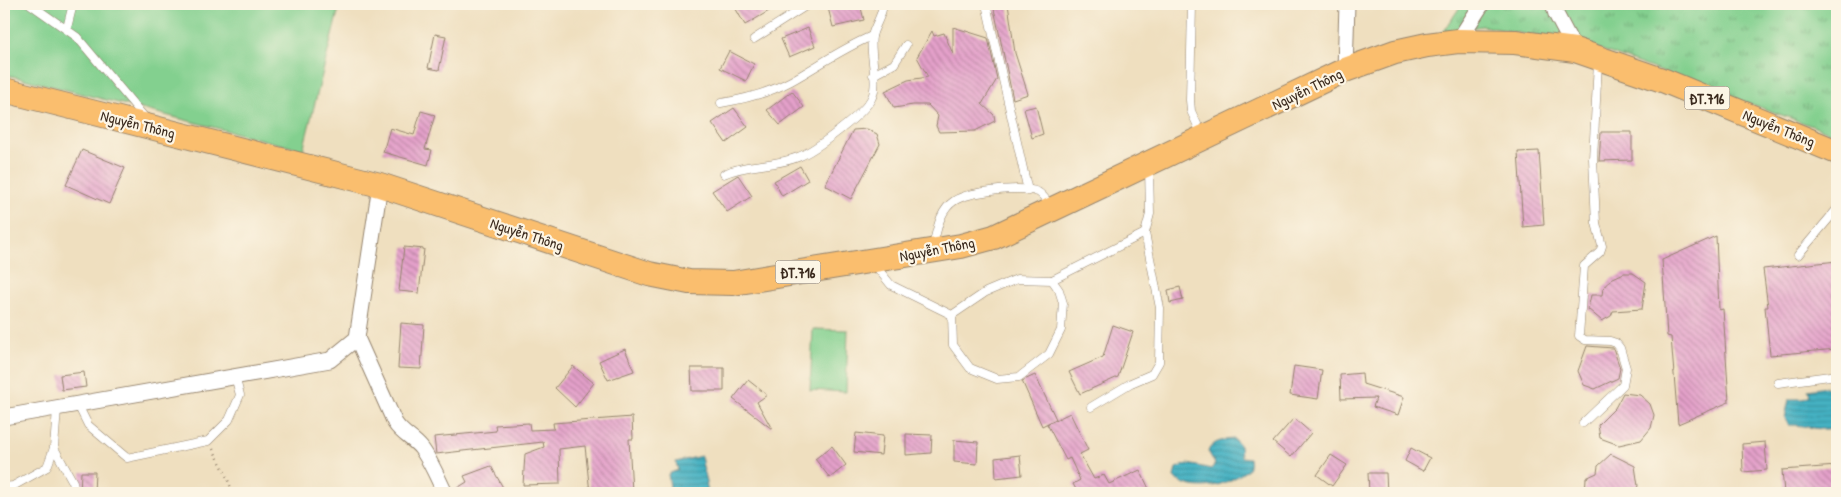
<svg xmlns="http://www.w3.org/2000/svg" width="1841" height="497" viewBox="0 0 1841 497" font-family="'Patrick Hand',sans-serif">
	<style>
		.grass { fill: url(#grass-tufts); stroke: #5f7d56 }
		.pitch { fill: #83d08f; stroke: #5f7d56 }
		.water { fill: url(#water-rules); stroke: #406e70 }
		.building { fill: url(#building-back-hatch) }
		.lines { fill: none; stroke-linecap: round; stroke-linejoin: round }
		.lane-casing { stroke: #95846e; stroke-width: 9 }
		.street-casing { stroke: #95846e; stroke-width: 17 }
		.primary-casing { stroke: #95846e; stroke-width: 26 }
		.path { stroke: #95846e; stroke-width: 2.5; stroke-dasharray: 1 4; stroke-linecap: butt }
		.lane { stroke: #fff; stroke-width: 8 }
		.street { stroke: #fff; stroke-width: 15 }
		.primary { stroke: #fabe6e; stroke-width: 24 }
		.labels { text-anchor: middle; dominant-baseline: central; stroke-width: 4.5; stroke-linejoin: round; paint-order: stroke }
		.shield { fill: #fcf5e5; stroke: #75675a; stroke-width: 1 }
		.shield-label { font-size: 14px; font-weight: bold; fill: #3b2a1e }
		.street-label { font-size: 15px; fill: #3b2a1e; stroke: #fcf5e5 }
	</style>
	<defs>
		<pattern id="grass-tufts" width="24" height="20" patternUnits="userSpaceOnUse" patternTransform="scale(1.25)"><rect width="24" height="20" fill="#83d08f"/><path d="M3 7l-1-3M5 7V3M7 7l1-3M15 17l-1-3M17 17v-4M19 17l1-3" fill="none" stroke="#6ca974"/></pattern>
		<pattern id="water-rules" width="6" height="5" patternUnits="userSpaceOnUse" patternTransform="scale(1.25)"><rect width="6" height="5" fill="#44b1c2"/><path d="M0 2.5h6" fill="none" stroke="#3a909d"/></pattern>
		<pattern id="building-back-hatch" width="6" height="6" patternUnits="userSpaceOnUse" patternTransform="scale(1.25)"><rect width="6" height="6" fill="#e4a0ca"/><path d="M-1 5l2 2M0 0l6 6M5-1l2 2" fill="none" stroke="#ba83a3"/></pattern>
	</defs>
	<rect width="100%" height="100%" fill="#fcf5e5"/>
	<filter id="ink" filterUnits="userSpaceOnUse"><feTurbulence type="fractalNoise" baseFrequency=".02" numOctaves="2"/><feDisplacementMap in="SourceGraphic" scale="10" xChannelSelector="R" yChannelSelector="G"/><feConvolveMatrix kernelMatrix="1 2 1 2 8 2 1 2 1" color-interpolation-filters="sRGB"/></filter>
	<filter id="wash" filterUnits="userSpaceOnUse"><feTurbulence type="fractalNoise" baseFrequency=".0096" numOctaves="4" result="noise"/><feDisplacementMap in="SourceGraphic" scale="20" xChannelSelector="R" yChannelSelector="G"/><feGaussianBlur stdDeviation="1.12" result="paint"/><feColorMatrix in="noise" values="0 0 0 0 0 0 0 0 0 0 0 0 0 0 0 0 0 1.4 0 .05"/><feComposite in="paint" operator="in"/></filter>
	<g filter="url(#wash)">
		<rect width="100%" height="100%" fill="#efdfbf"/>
		<path class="grass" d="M1462,4H1837V135L1593,47L1482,26L1443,32Z"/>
		<g class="pitch">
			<path d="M4,4H340L303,150L4,74Z"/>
			<path d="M813,329L848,330L846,392L810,390Z"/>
		</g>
		<g class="water">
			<path d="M1826,387L1830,390L1833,399H1837V427C1820,433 1806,424 1789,425L1785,418L1789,399H1802L1810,395L1808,390Z"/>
			<path d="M1234,439L1240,446L1241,457L1249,458C1251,469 1246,471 1238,476C1219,488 1192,492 1174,478L1176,468L1188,464L1211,469L1215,464L1208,451C1213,441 1223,440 1234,439Z"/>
			<path d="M701,456L708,493H671L668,474L678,470L676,462Z"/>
		</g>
		<g id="blocks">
			<g class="building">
				<path d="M733,4H781L745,25Z"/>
				<path d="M827,4H860L864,20L833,27Z"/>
				<path d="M993,4H1008L1015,53L1028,94L1013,99Z"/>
				<path d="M953,27L988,38L997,79L982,104L994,115L995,121L975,131L939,132L936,126L938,116L928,105H913L894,108L885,91L908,80L928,77L917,57L932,31L934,36L944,33L953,54Z"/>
				<path d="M808,28L815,46L789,57L781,39Z"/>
				<path d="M435,34L446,36L439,70L428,68Z"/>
				<path d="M729,51L754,64L746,81L720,68Z"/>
				<path d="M792,91L804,107L780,125L767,110Z"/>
				<path d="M1036,106L1043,134L1032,138L1024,109Z"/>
				<path d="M734,108L748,127L726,143L712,123Z"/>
				<path d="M421,111L435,115L425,149L432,150L428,165L383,152L390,128L414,135Z"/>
				<path d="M867,129L877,134L880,144L851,199L825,185L853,130Z"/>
				<path d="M1601,132H1632V160L1599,161Z"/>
				<path d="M82,150L125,168L109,204L66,185Z"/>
				<path d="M1539,151L1544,225L1523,227L1518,152Z"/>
				<path d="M800,166L808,180L782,196L774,181Z"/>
				<path d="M738,175L752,196L727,212L712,191Z"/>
				<path d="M1716,236L1719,310L1723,309L1729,402L1678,424L1671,337L1667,336L1662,260Z"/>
				<path d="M404,247L424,249L419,293L399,291Z"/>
				<path d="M1837,261V349L1770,355L1765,307H1768L1763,269Z"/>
				<path d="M1624,273H1633L1646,282L1642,309L1613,311L1611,316L1602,321L1588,309L1591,295H1602L1603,288L1611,279Z"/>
				<path d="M1180,287L1183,300L1170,303L1168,290Z"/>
				<path d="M401,323L424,325L421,369L398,368Z"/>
				<path d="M1113,325L1133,332L1118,377L1080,394L1069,372L1103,357Z"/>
				<path d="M1587,346L1613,348L1620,368L1618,378L1595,389L1584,385L1578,371Z"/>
				<path d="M625,349L634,371L608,380L599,361Z"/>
				<path d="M573,366L594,383L575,407L555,388Z"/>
				<path d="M1294,366L1322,370L1318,399L1290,395Z"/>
				<path d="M691,368H724V391H692Z"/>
				<path d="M84,372L86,387L62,390L60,375Z"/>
				<path d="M1362,373L1363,384L1404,397L1398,415L1373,407L1376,398L1341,399L1340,375Z"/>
				<path d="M1035,375L1056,419L1042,426L1022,381Z"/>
				<path d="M748,380L767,395L757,402L772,429L733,399Z"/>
				<path d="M1623,393L1640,395L1650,404L1654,415L1651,428L1641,440L1619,445L1600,438L1598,425L1615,408Z"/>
				<path d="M1070,413L1088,450L1080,454L1094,479L1104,475L1109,484L1140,470L1151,493H1078L1073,484L1080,480L1070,458L1066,460L1047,424Z"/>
				<path d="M632,417L633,439H629L632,492L590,493L585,446L559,449L560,484L523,485L525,454L544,447L543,442L436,454L434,437L496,431L495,425L529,423L530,430L554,429L553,423Z"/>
				<path d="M1294,418L1311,433L1291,457L1273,442Z"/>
				<path d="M856,433L883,436L881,455L854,452Z"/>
				<path d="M906,434L932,435L931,453L906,455Z"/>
				<path d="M954,440L978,442L977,464L954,462Z"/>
				<path d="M1765,442L1767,470L1743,472L1742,444Z"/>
				<path d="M832,446L846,465L830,478L815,459Z"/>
				<path d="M1411,448L1430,458L1423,471L1405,461Z"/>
				<path d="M1611,454L1635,466L1638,486L1634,493H1585L1586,478L1597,473L1598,466Z"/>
				<path d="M1020,455L1022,475L996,478L995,458Z"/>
				<path d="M1331,455L1347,465L1332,486L1317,475Z"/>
				<path d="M491,466L506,493H454V490L467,482L464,476Z"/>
				<path d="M1837,466V489L1784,493L1782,470Z"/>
				<path d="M81,472H95L94,493H80Z"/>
				<path d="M1368,473H1386L1387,493H1369Z"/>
			</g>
		</g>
	</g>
	<g filter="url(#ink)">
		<use href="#blocks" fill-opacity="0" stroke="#95846e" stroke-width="1"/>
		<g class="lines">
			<g class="lane-casing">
				<g id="lane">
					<path d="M30,4L77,37L146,119"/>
					<path d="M986,4L1028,191"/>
					<path d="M1192,4L1190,100L1191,111L1202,135"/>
					<path d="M67,28L73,4"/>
					<path d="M754,39L809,4"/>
					<path d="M873,75L894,64L906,45"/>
					<path d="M721,103C745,99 769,93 791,81C818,66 843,48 872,36"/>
					<path d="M724,174C747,163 774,167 798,157C814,151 866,113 872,97C879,82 869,53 872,36C875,24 882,17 883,4"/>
					<path d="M933,246C937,231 939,211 954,201C967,192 1022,185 1038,192C1042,194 1048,202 1051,206"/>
					<path d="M1798,255L1837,209"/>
					<path d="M874,264L891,285L952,315L953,345L970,368L997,379L1019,377L1049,354L1061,330L1063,303L1059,290L1052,280L1017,279L986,292L952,315"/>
					<path d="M1052,280L1145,233L1150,214L1149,167"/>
					<path d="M1778,383L1837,375"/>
					<path d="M77,403L88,425L127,458L208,441L229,420L240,395L235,376"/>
					<path d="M1091,407L1131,383L1152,374L1159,362L1160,308L1145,233"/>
					<path d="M1583,423L1623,385L1626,368L1620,348L1616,343L1610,341L1585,340L1579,336L1584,266L1600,252L1602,246L1596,223L1593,159L1598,62"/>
					<path d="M54,448L73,482L75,493"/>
					<path d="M4,487L13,486L47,467L54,448L57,409"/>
				</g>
			</g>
			<g class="street-casing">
				<g id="street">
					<path d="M1553,4L1556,14L1575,50"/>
					<path d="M1458,41L1482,4"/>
					<path d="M1345,70L1347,4"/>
					<path d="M357,338L395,423C402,434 413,438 421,448C431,461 438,479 445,493"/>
					<path d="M4,417L330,360L357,338L380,185"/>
				</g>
			</g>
			<g class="primary-casing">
				<path id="primary" d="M4,90L380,185L649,274L689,282L733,283L961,246L994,237L1036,217L1345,70L1395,52L1427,45L1458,41L1515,42L1575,50L1665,81L1837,152"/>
			</g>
			<path class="path" d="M213,449L224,470L233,493"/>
			<use href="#lane" class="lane"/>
			<use href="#street" class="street"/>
			<use href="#primary" class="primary"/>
		</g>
	</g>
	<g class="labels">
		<g class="shield">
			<rect x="1684.5" y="86.5" width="45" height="23" rx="4"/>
			<rect x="775.5" y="260.5" width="45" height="23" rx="4"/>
		</g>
		<g class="shield-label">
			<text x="1707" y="98">ĐT.716</text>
			<text x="798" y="272">ĐT.716</text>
		</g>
		<g class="street-label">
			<text transform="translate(1307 89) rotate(-26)">Nguyễn Thông</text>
			<text transform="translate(138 124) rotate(14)">Nguyễn Thông</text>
			<text transform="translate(1779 128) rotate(22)">Nguyễn Thông</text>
			<text transform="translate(527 234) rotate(18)">Nguyễn Thông</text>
			<text transform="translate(937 249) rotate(-11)">Nguyễn Thông</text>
		</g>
	</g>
	<rect width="1841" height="497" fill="none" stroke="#fcf5e5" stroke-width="20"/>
</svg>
